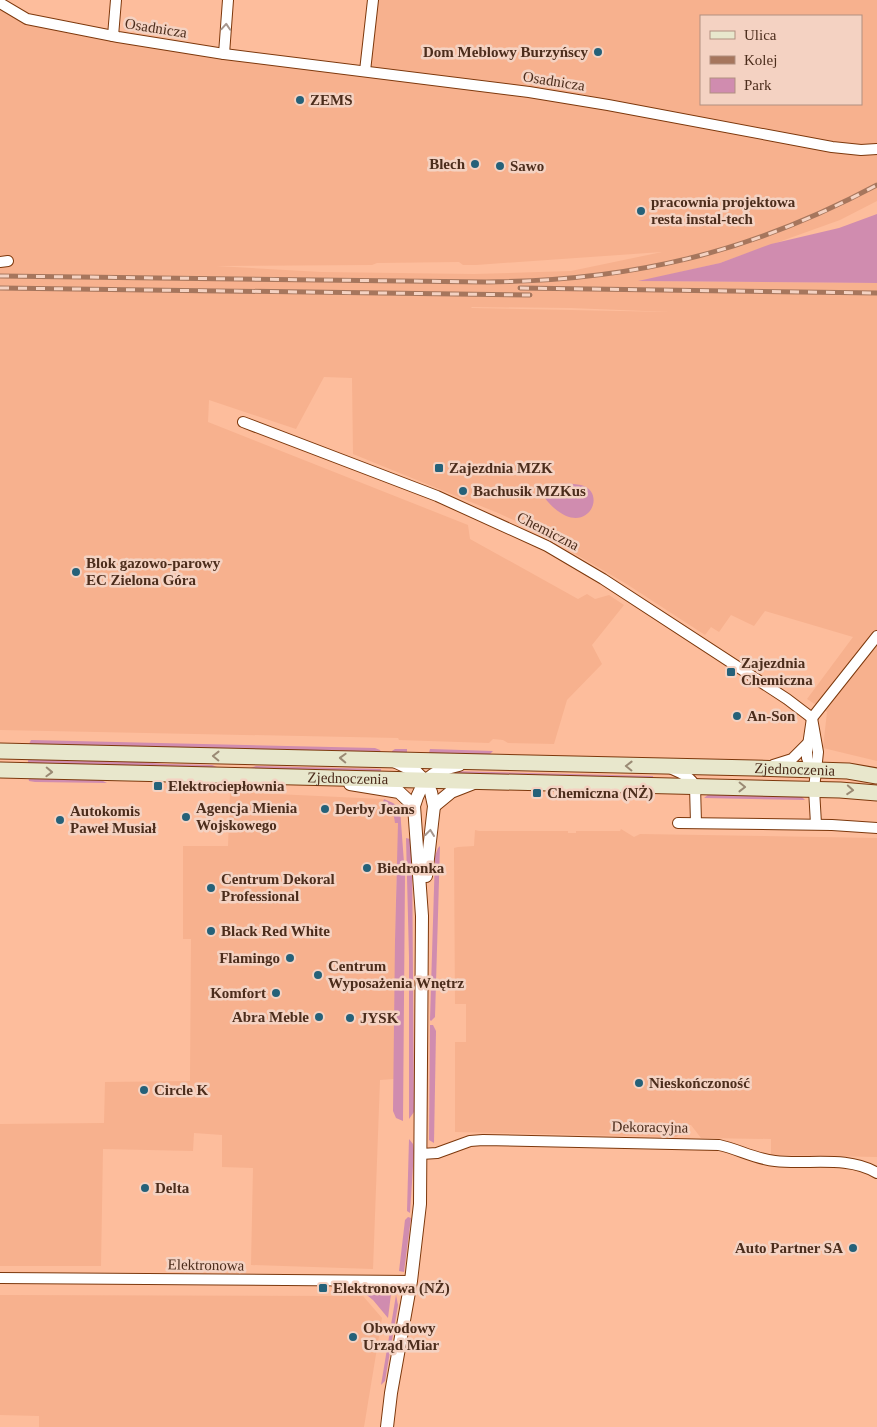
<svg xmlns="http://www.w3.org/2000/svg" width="877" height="1427" viewBox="0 0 877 1427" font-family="Georgia,serif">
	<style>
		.built { fill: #f7b18e; fill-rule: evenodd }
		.green { fill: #d08caf }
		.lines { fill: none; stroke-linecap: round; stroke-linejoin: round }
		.minor-casing { stroke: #7d380c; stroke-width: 12 }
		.tertiary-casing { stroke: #7d380c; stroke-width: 14 }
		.secondary-casing { stroke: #7d380c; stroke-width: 17 }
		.minor { stroke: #fff; stroke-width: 10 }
		.tertiary { stroke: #fff; stroke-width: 12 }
		.secondary { stroke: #e8e7cc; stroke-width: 15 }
		.rail-casing { stroke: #a6765d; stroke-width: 5 }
		.rail { stroke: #f4d2c2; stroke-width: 3; stroke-dasharray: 9; stroke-linecap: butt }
		.oneway { stroke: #a6968e }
		.oneway2 { stroke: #9a8a74 }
		.poi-dot { fill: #256179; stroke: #f4d2c2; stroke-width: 2 }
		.labels { text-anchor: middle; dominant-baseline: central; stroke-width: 5; stroke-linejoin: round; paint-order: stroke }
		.street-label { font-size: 15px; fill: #4c2d1c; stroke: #f4d2c2 }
		.poi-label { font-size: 15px; font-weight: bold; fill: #4c2d1c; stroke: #f4d2c2; text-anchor: start }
	</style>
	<rect width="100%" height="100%" fill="#fdbd9c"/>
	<g class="built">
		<path d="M369,0H877V201L840,220L720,263L641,281L877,283V761L823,748L827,712L807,699L853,637L765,611L754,626L731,615L719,632L711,627L705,635L625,583L529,527L498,513L353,454L352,378L324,377L296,429L209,400L208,422L468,525L470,539L578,599L587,594L595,599L609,595L624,605L592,645L602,664L567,700L554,744L508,743L503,740L493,739L489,743L399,740L398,738L0,730V3L26,18L170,46L364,69ZM701,16H861V104H701ZM662,252L571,271L474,274L321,272L216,266L372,265L377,263L459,262L463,265H476ZM471,307L571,308L670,312L472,308Z"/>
		<path d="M230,792L382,799L393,804L401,818L396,884L394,1079L380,1080L373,1269L251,1265L253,1168L222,1167V1135L194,1133L193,1151L103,1149L101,1266H0V1124L104,1123L105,1082L190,1081L191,939H183V846H228Z"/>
		<path d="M621,829L634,837L640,834L877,838V1157L771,1155V1139L701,1138L691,1125H685L677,1137L455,1132V1042H466V1004H455L454,848L458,847L474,846L475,830L479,831H568V833H576V831H620Z"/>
		<path d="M0,1295L363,1296L382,1318L364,1427H39V1416L0,1415Z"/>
	</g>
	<g class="green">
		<path d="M877,214V283L638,281L720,263L771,244L839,228Z"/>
		<path d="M550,484C560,484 572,483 581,485C611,493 583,547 544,497V489Z"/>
		<path d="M31,740L375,748L380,750L381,752L28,746Z"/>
		<path d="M395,749H407V753H429L430,749L493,751L489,755L392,754V751Z"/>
		<path d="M28,756L115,760L165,764L212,765L222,769L28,766Z"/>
		<path d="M256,766L381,769V772L248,769Z"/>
		<path d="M451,771L653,776V780L445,774Z"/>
		<path d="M28,776L97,778L107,783L35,782L29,781Z"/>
		<path d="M709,794L800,795L805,800L704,798Z"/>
		<path d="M384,799L393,803L400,809L405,876L403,1121L396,1118L393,1111L395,940L398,823H395C394,813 391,808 383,802Z"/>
		<path d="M406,838L410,839L412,844L414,1112L409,1119V957Z"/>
		<path d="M440,846L435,1017L431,1021L430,1020L435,856L438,848Z"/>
		<path d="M430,1025H433L436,1031L434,1143L429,1140Z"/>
		<path d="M409,1139L413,1144L414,1151L410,1213L407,1211Z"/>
		<path d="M408,1217L411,1218L404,1272L399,1271L405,1220Z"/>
		<path d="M358,1288C370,1289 382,1287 391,1294L388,1318L373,1300Z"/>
		<path d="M396,1295L398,1305L385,1381L381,1385Z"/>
	</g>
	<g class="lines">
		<g class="minor-casing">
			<g id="minor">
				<path d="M0,3L27,19L118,37L224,54L529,92L608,105L832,147L861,150L877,149"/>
				<path d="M113,36L116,0"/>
				<path d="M224,54L228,0"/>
				<path d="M365,71L373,0"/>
				<path d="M0,262L8,261"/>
				<path d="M243,422L437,496L547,546L603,579L787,699L812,718L818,752L814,789L816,824"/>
				<path d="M773,765L792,759L807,744"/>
				<path d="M672,769C681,773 691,777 695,786L696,823"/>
				<path d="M813,773L807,758V752L812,718L877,636"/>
				<path d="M678,823L832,825L877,828"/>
				<path d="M421,1154L437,1153L470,1141L483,1140L719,1145C738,1149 755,1159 775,1161C808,1165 847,1155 877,1173"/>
				<path d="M0,1278L411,1281"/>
			</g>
		</g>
		<g class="tertiary-casing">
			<g id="tertiary">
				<path d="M394,761L415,771L425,781L431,792L434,806L426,876"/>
				<path d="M350,784L399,792L414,806"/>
				<path d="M434,806L451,792L474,783"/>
				<path d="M387,1427L391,1393L411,1281L420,1204L422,916L414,806C422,779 432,771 459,765"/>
			</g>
		</g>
		<g class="secondary-casing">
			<g id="secondary">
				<path id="s1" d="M0,751L754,768L848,771L877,776"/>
				<path id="s2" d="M0,770L840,790L877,793"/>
			</g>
		</g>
		<use href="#minor" class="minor"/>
		<use href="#tertiary" class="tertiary"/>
		<use href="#secondary" class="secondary"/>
		<g class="rail-casing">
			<g id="rail">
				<path d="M0,276L486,282C630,281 750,253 877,185"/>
				<path d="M0,288L530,295"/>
				<path d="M520,288L877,293"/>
			</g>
		</g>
		<use href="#rail" class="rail"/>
	</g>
	<defs><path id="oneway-chevron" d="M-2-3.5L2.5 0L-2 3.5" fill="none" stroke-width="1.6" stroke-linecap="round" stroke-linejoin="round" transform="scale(1.25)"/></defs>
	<g class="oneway">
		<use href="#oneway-chevron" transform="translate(226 27) rotate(-86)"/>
		<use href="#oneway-chevron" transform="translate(430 833) rotate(-83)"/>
	</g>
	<g class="oneway2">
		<use href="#oneway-chevron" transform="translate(216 756) rotate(-179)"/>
		<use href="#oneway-chevron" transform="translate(343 758) rotate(-178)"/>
		<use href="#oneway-chevron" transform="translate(629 766) rotate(-179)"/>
		<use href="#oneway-chevron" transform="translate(49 772) rotate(2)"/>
		<use href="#oneway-chevron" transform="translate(742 787) rotate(1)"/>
		<use href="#oneway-chevron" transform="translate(850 790) rotate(4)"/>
	</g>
	<g class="poi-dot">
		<circle cx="598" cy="52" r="5"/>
		<circle cx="300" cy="100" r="5"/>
		<circle cx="475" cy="164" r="5"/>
		<circle cx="500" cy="166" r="5"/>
		<circle cx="641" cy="211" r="5"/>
		<rect x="434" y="463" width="10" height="10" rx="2.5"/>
		<circle cx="463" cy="491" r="5"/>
		<circle cx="76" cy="572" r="5"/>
		<rect x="726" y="667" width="10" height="10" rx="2.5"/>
		<circle cx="737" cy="716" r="5"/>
		<rect x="153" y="781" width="10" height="10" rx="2.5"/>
		<rect x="532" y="788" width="10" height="10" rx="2.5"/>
		<circle cx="325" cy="809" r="5"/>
		<circle cx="186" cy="817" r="5"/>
		<circle cx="60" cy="820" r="5"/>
		<circle cx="367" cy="868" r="5"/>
		<circle cx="211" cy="888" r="5"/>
		<circle cx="211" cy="931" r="5"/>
		<circle cx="290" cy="958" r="5"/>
		<circle cx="318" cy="975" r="5"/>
		<circle cx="276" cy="993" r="5"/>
		<circle cx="319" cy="1017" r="5"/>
		<circle cx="350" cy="1018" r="5"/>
		<circle cx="639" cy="1083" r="5"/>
		<circle cx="144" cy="1090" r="5"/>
		<circle cx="145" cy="1188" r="5"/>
		<circle cx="853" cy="1248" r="5"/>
		<rect x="318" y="1283" width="10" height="10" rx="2.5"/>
		<circle cx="353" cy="1337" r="5"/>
	</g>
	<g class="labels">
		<g class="street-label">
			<text transform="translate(156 28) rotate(9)">Osadnicza</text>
			<text transform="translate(554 81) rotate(9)">Osadnicza</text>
			<text transform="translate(548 531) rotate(27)">Chemiczna</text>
			<text stroke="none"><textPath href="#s1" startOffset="795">Zjednoczenia</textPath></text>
			<text stroke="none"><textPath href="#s2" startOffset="348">Zjednoczenia</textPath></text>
			<text transform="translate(650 1127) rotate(1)">Dekoracyjna</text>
			<text transform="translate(206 1265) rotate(1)">Elektronowa</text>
		</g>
		<g class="poi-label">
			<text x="588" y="52" text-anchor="end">Dom Meblowy Burzyńscy</text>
			<text x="310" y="100">ZEMS</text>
			<text x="465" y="164" text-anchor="end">Blech</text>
			<text x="510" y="166">Sawo</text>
			<text x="651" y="202">pracownia projektowa<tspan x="651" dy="17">resta instal-tech</tspan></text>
			<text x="449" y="468">Zajezdnia MZK</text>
			<text x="473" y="491">Bachusik MZKus</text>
			<text x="86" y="563">Blok gazowo-parowy<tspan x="86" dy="17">EC Zielona Góra</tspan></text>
			<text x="741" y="663">Zajezdnia<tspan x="741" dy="17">Chemiczna</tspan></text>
			<text x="747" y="716">An-Son</text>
			<text x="168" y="786">Elektrociepłownia</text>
			<text x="547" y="793">Chemiczna (NŻ)</text>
			<text x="196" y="808">Agencja Mienia<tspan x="196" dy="17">Wojskowego</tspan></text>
			<text x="335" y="809">Derby Jeans</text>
			<text x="70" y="811">Autokomis<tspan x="70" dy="17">Paweł Musiał</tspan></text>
			<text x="377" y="868">Biedronka</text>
			<text x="221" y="879">Centrum Dekoral<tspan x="221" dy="17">Professional</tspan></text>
			<text x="221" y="931">Black Red White</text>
			<text x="280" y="958" text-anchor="end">Flamingo</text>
			<text x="328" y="966">Centrum<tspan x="328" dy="17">Wyposażenia Wnętrz</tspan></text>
			<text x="266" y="993" text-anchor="end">Komfort</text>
			<text x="309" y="1017" text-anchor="end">Abra Meble</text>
			<text x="360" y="1018">JYSK</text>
			<text x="649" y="1083">Nieskończoność</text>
			<text x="154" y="1090">Circle K</text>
			<text x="155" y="1188">Delta</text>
			<text x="843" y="1248" text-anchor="end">Auto Partner SA</text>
			<text x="333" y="1288">Elektronowa (NŻ)</text>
			<text x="363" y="1328">Obwodowy<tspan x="363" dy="17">Urząd Miar</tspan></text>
		</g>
	</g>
	<rect x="700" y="15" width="162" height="90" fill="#f4d2c2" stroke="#b19080"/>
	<rect x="710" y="31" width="25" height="8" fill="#e8e7cc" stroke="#b19080"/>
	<text x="744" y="40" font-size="15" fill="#4c2d1c">Ulica</text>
	<rect x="710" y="56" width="25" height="8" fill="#a6765d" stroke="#b19080"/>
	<text x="744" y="65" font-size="15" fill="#4c2d1c">Kolej</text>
	<rect x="710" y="78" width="25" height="15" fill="#d08caf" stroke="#b19080"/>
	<text x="744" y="90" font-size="15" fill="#4c2d1c">Park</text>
</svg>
